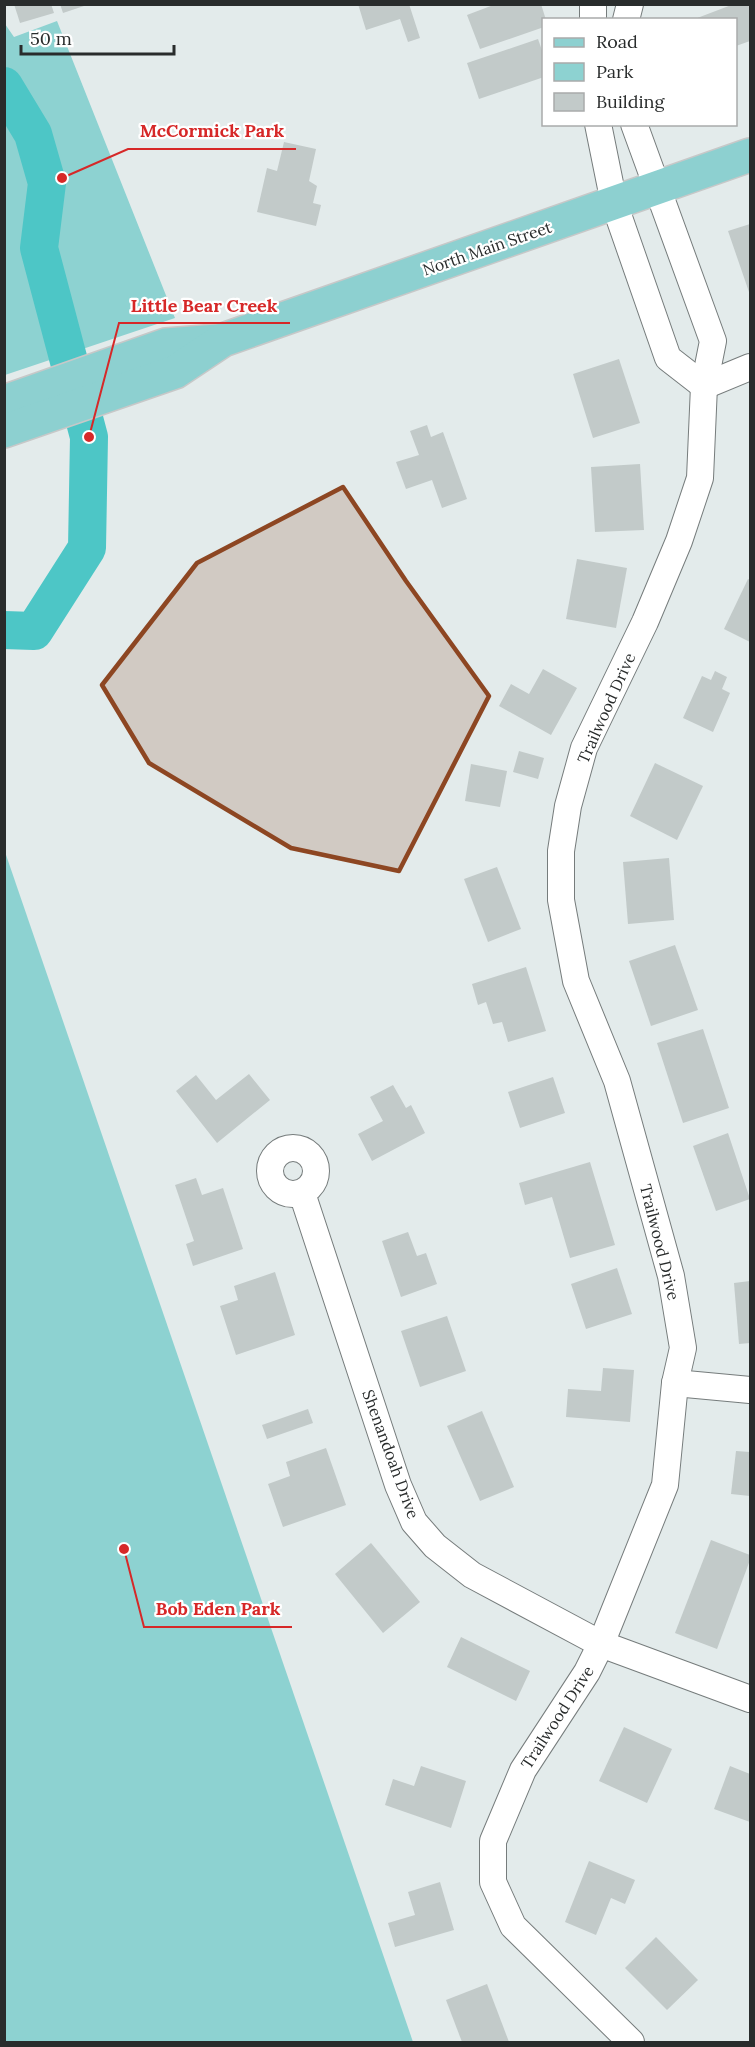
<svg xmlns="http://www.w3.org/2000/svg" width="755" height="2047" viewBox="0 0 755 2047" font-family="Lora,serif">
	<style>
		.green { fill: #8dd2d1 }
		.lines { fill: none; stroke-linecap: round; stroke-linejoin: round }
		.river { stroke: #4dc6c6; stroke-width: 38 }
		.building { fill: #c2cac9 }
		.minor-casing { stroke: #767c7c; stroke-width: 28 }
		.major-casing { stroke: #c7c8c8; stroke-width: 36 }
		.minor { stroke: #fff; stroke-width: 26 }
		.major { stroke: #8dd0d0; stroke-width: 33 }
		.marked { fill: #8d4622; fill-opacity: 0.2; stroke: #8d4622; stroke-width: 4.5; stroke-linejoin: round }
		.labels { text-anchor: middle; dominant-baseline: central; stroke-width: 4.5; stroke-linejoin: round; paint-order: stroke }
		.street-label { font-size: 16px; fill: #292c2c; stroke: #fff }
		.leader { fill: none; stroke: #d62828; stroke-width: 2 }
		.callout-dot { fill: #d62828; stroke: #fff; stroke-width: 2 }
		.callout-label { font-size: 18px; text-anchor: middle; font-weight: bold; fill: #d62828; stroke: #fff; stroke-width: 4.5; stroke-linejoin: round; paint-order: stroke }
	</style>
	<rect width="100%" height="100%" fill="#e3ebeb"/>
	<g class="green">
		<path d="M57,21L175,318L5,375V24L14,37Z"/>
		<path d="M4,849L413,2042H5Z"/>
	</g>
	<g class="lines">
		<path class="river" d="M4,86L33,134L47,183L39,248L89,437L87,548L34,631L4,630"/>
	</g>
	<g class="building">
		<path d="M14,4H51L54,13L20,23Z"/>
		<path d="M60,4H86L87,5L63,13Z"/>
		<path d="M358,4H409L420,38L408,42L400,19L366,30Z"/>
		<path d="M496,4H541L546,20H544V27L480,49L467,15Z"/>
		<path d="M734,4H750V41L736,46V20H692Z"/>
		<path d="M538,39L544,56V77L479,99L467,63Z"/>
		<path d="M284,142L316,149L309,181L317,186L313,203L321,205L316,226L257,212L267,168L277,171Z"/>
		<path d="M750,224V295L728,231Z"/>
		<path d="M619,359L640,423L593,438L573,374Z"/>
		<path d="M427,425L431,437L443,432L467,499L442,508L432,480L406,489L396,462L419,455L410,431Z"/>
		<path d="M640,464L644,530L595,532L591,467Z"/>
		<path d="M577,559L627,568L616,628L566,619Z"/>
		<path d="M748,579L750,580V642L724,629Z"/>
		<path d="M543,669L577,688L551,735L499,706L511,684L529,694Z"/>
		<path d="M715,671L727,677L722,689L730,693L713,732L683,718L702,676L711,680Z"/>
		<path d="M519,751L544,758L538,779L513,772Z"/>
		<path d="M655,763L703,786L677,840L630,816Z"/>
		<path d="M471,764L507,771L500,807L465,801Z"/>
		<path d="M669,858L674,920L628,924L623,862Z"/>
		<path d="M497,867L521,929L488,942L464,879Z"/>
		<path d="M675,945L698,1010L651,1026L629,961Z"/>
		<path d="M526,967L546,1031L508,1042L502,1022L493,1024L486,1002L478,1005L472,984Z"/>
		<path d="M703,1029L729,1108L683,1123L657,1043Z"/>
		<path d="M249,1074L270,1100L217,1143L176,1091L196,1075L216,1100Z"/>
		<path d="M553,1077L565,1113L520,1128L508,1092Z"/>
		<path d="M393,1085L406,1108L411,1105L425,1133L372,1161L358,1134L383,1121L370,1097Z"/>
		<path d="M728,1133L750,1199L716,1211L693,1146Z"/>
		<path d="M590,1162L615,1245L570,1258L552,1197L525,1205L519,1183Z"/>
		<path d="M196,1178L202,1195L223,1188L243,1249L193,1266L186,1244L194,1241L175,1185Z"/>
		<path d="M408,1232L417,1256L426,1253L437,1284L401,1297L382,1241Z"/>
		<path d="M617,1268L632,1314L586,1329L571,1284Z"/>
		<path d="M275,1272L295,1335L236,1355L220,1306L238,1300L234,1286Z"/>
		<path d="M750,1281V1343L739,1344L734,1283Z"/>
		<path d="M447,1316L466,1371L420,1387L401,1331Z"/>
		<path d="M603,1368L634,1370L630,1422L566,1417L568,1389L601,1391Z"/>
		<path d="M308,1409L313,1423L267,1439L262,1425Z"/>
		<path d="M482,1411L514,1487L480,1501L447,1426Z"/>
		<path d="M326,1448L346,1505L283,1527L268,1484L290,1476L286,1462Z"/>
		<path d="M736,1451L750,1452V1496L731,1494Z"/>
		<path d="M711,1540L750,1555V1560L717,1649L675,1633Z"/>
		<path d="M371,1543L420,1602L383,1633L335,1574Z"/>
		<path d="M461,1637L530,1671L516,1701L447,1667Z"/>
		<path d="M624,1727L672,1749L647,1803L599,1781Z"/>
		<path d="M421,1766L466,1781L451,1828L385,1805L393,1779L414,1786Z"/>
		<path d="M730,1766L750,1774V1822L714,1809Z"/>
		<path d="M589,1861L635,1880L625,1904L611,1898L596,1935L565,1922Z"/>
		<path d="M440,1882L454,1930L395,1947L388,1923L415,1915L408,1892Z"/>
		<path d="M656,1937L698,1980L667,2010L625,1968Z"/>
		<path d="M487,1984L509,2042H462L446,2000Z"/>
	</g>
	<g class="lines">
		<g class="minor-casing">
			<g id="minor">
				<path d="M593,20V4"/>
				<path d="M626,20L630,4"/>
				<path d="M598,124L614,203L668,358L704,386"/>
				<path d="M704,386L750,367"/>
				<circle cx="293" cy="1171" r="23"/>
				<path d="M302,1193L398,1485L414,1522L435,1546L472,1575L601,1644L750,1699"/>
				<path d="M675,1383L750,1390"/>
				<path d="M631,2042L513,1926L493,1882V1841L523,1770L587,1672L601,1644L665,1485L675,1383L683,1348L671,1276L617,1081L576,981L561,900V851L568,806L584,748L645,622L679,541L700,478L704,386L713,341L634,124"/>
			</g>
		</g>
		<g class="major-casing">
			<g id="major">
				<path d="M4,402L166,345L218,341"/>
				<path d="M4,431L175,372L223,340L750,155"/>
			</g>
		</g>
		<use href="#minor" class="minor"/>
		<use href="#major" class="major"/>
	</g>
	<path class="marked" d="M343,487L406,581L489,696L399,871L291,848L149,763L102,685L197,563Z"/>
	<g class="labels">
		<g class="street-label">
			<text transform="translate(487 248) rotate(-19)">North Main Street</text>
			<text transform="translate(606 708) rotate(-66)">Trailwood Drive</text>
			<text transform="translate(660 1242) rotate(76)">Trailwood Drive</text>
			<text transform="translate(391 1454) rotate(70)">Shenandoah Drive</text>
			<text transform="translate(557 1717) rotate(-57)">Trailwood Drive</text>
		</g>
	</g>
	<path class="leader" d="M62 178L128 149H296M89 437L119 323H290M124 1549L144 1627H292"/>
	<g class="callout-dot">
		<circle cx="62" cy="178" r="6"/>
		<circle cx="89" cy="437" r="6"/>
		<circle cx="124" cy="1549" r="6"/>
	</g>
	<g class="callout-label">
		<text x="212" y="137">McCormick Park</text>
		<text x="204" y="312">Little Bear Creek</text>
		<text x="218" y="1615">Bob Eden Park</text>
	</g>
	<rect width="755" height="2047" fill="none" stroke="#292c2c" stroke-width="12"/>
	<rect x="542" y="18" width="195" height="108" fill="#ffffff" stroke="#a9abab" stroke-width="1.5"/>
	<rect x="554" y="38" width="30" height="9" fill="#8dd0d0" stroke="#a9abab" stroke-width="1.5"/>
	<text x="596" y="48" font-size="18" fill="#292c2c">Road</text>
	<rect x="554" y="63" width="30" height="18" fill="#8dd2d1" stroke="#a9abab" stroke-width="1.5"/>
	<text x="596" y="78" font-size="18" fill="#292c2c">Park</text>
	<rect x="554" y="93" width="30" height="18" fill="#c2cac9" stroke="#a9abab" stroke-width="1.5"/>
	<text x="596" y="108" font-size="18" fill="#292c2c">Building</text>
	<path d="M21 45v9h153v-9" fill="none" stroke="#292c2c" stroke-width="3"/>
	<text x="30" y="45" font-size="18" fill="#292c2c" stroke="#ffffff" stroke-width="4.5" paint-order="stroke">50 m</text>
</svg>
